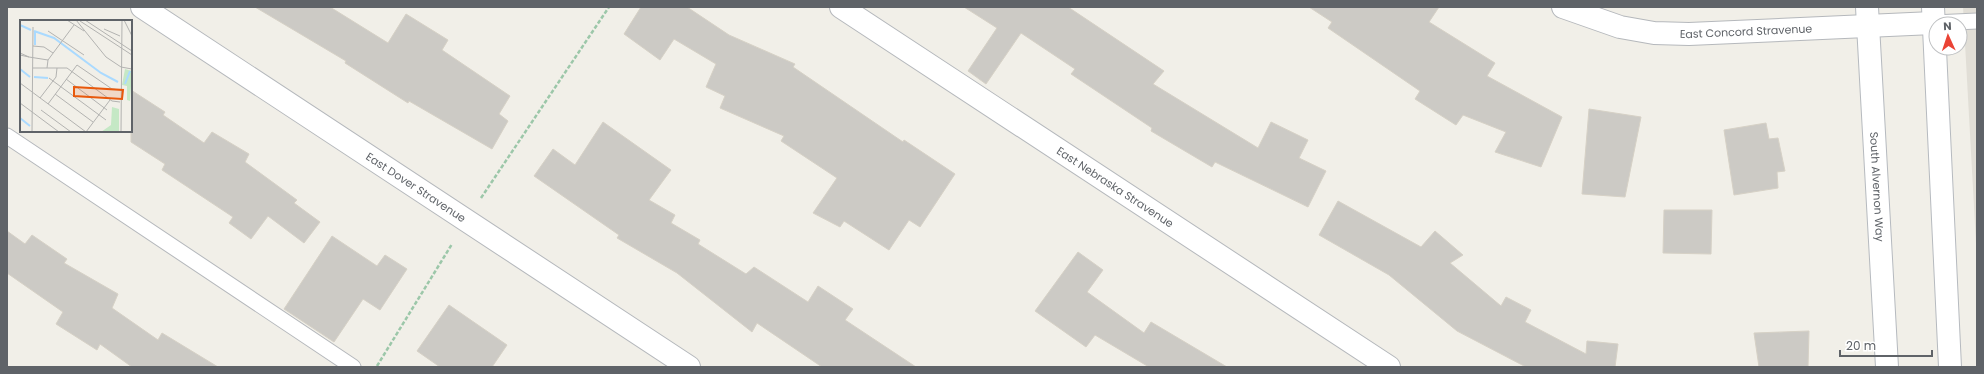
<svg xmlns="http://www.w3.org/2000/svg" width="1984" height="374" viewBox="0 0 1984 374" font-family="Poppins,sans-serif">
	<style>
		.education { fill: #e1ded6 }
		.building { fill: #cccac5; stroke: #d6d1c6 }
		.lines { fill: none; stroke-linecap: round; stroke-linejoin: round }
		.service-casing { stroke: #b5b8bc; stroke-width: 17 }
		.minor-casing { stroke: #b5b8bc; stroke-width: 24 }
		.secondary-casing { stroke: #b6babf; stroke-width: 24 }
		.path { stroke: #9cc7a9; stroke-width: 2.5; stroke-dasharray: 4 2; stroke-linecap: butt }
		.service { stroke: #fff; stroke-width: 15 }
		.minor { stroke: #fff; stroke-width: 22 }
		.secondary { stroke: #fff; stroke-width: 22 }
		.labels { text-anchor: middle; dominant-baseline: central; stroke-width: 3; stroke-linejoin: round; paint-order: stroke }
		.street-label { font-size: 11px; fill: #5f6368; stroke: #fff }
		.inset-river { fill: none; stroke: #aadaff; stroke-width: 2 }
		.inset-road { fill: none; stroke: #b3b3b1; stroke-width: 1 }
		.view { fill: #e8590c; fill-opacity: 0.15; stroke: #e8590c; stroke-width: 2 }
		.inset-edge { fill: none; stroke: #5f6368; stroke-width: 2 }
	</style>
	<rect width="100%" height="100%" fill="#f1efe8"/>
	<path class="education" d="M1963,7H1977V261Z"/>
	<g class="building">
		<path d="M255,7H330L388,43L406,14L448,40L442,50L510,96L499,114L508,121L492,149L409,101L408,103L345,63L346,61Z"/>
		<path d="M641,7H687L729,35L795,64L793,67L903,142L904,140L955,174L920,227L909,220L889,250L844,221L840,227L813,213L837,178L781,141L784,136L720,108L725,96L706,87L716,64L674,39L660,60L624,34Z"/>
		<path d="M964,7H1068L1164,71L1153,84L1258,148L1271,122L1308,140L1299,158L1326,171L1308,207L1215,162L1212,167L1151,131L1152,128L1071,74L1075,69L1021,33L986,84L968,71L997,28Z"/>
		<path d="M1309,7H1439L1429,22L1495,63L1487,76L1562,117L1541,167L1495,152L1506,132L1463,115L1456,125L1415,99L1420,91L1328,28L1332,22Z"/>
		<path d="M131,90L165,112L163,115L204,143L212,132L249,154L245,162L297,200L294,203L320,222L304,243L268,216L251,239L229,223L233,217L162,170L165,164L131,142Z"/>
		<path d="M1589,109L1641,117L1625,197L1582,194Z"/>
		<path d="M603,122L671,170L649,200L675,215L671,223L700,240L698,244L746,274L754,267L808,302L818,286L853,309L845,320L916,367H822L757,323L752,332L677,273L617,238L619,235L534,176L553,149L575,165Z"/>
		<path d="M1766,123L1769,139L1778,138L1785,171L1777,172L1778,188L1734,195L1724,130Z"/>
		<path d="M1338,201L1421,247L1435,231L1463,255L1450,263L1501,306L1506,297L1531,310L1525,322L1586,354L1587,341L1618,344L1615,367H1526L1457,331L1389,275L1319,235Z"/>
		<path d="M1664,210H1712L1711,254L1663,253Z"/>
		<path d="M7,231L25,244L32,235L67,259L64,263L118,294L112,308L158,340L162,333L218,367H132L100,344L97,350L56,324L63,312L7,273Z"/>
		<path d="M332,236L377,266L385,255L407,269L380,310L363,299L334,342L284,309Z"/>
		<path d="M1078,252L1103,270L1087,292L1144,333L1151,322L1227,367H1149L1095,335L1086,347L1035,311Z"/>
		<path d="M449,305L507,345L492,367H440L417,351Z"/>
		<path d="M1809,331L1808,367H1759L1754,333Z"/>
	</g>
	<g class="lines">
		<g class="service-casing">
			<g id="service">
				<path d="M1933,23L1977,21"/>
				<path d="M7,136L353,367"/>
			</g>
		</g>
		<g class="minor-casing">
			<g id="minor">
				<path id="s1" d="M142,7L689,367"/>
				<path id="s2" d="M841,7L1389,367"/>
				<path id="s3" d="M1563,7L1620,27L1654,33L1689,34L1933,23"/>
			</g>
		</g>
		<g class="secondary-casing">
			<g id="secondary">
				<path id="s4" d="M1867,7L1887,367"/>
				<path d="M1933,7L1950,367"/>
			</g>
		</g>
		<g class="path">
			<path d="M481,198L609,7"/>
			<path d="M377,366L452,244"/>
		</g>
		<use href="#service" class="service"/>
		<use href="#minor" class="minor"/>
		<use href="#secondary" class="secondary"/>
	</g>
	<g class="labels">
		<g class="street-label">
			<text stroke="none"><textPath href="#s3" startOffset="187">East Concord Stravenue</textPath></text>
			<text stroke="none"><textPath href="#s1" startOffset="328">East Dover Stravenue</textPath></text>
			<text stroke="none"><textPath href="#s2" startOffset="328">East Nebraska Stravenue</textPath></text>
			<text stroke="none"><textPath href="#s4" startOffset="180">South Alvernon Way</textPath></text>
		</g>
	</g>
	<g transform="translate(20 20)">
		<rect width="112" height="112" fill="#f1efe8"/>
		<path d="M105,49L112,51L110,81L107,80V66L102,65ZM92,87L99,89V112H81L91,105Z" fill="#c5e8c5"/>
		<path class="inset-river" d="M0,5L11,10M14,11L34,18L81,53L98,62M15,25V12M0,49L10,57M14,57L28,58M105,64L110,51M0,98L10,106"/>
		<path class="inset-road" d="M47,0L64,11M56,0L86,37L101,47L112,49M65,0L112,31M104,0L112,16M60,1L112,35M84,9L100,16M28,11L64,35M13,26L24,27L33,33M0,33L9,37L0,35M9,37L28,40M13,48H47L92,81L100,82M27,48L28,40L54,5M29,58L86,100M46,59L87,90M0,63L66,112M35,74L73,102M20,78L36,57L37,48M0,83L39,112M28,84L57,45L92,69L101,70M21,90L51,112M12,112L13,7M66,112L90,80M101,112L102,0"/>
		<path class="view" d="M54,67L103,70L102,79L54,76Z"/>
		<rect width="112" height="112" class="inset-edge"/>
	</g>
	<rect width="1984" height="374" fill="none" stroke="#5f6368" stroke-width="16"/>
	<g transform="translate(1948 36) rotate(357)"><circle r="19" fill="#ffffff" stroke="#bfc1c3"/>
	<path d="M0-3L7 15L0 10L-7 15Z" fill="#ea4335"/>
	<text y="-6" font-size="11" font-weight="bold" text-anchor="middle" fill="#5f6368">N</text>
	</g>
	<path d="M1840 350v6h92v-6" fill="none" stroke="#5f6368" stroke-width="2"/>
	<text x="1846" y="350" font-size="12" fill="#5f6368" stroke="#ffffff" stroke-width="3" paint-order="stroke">20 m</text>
</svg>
